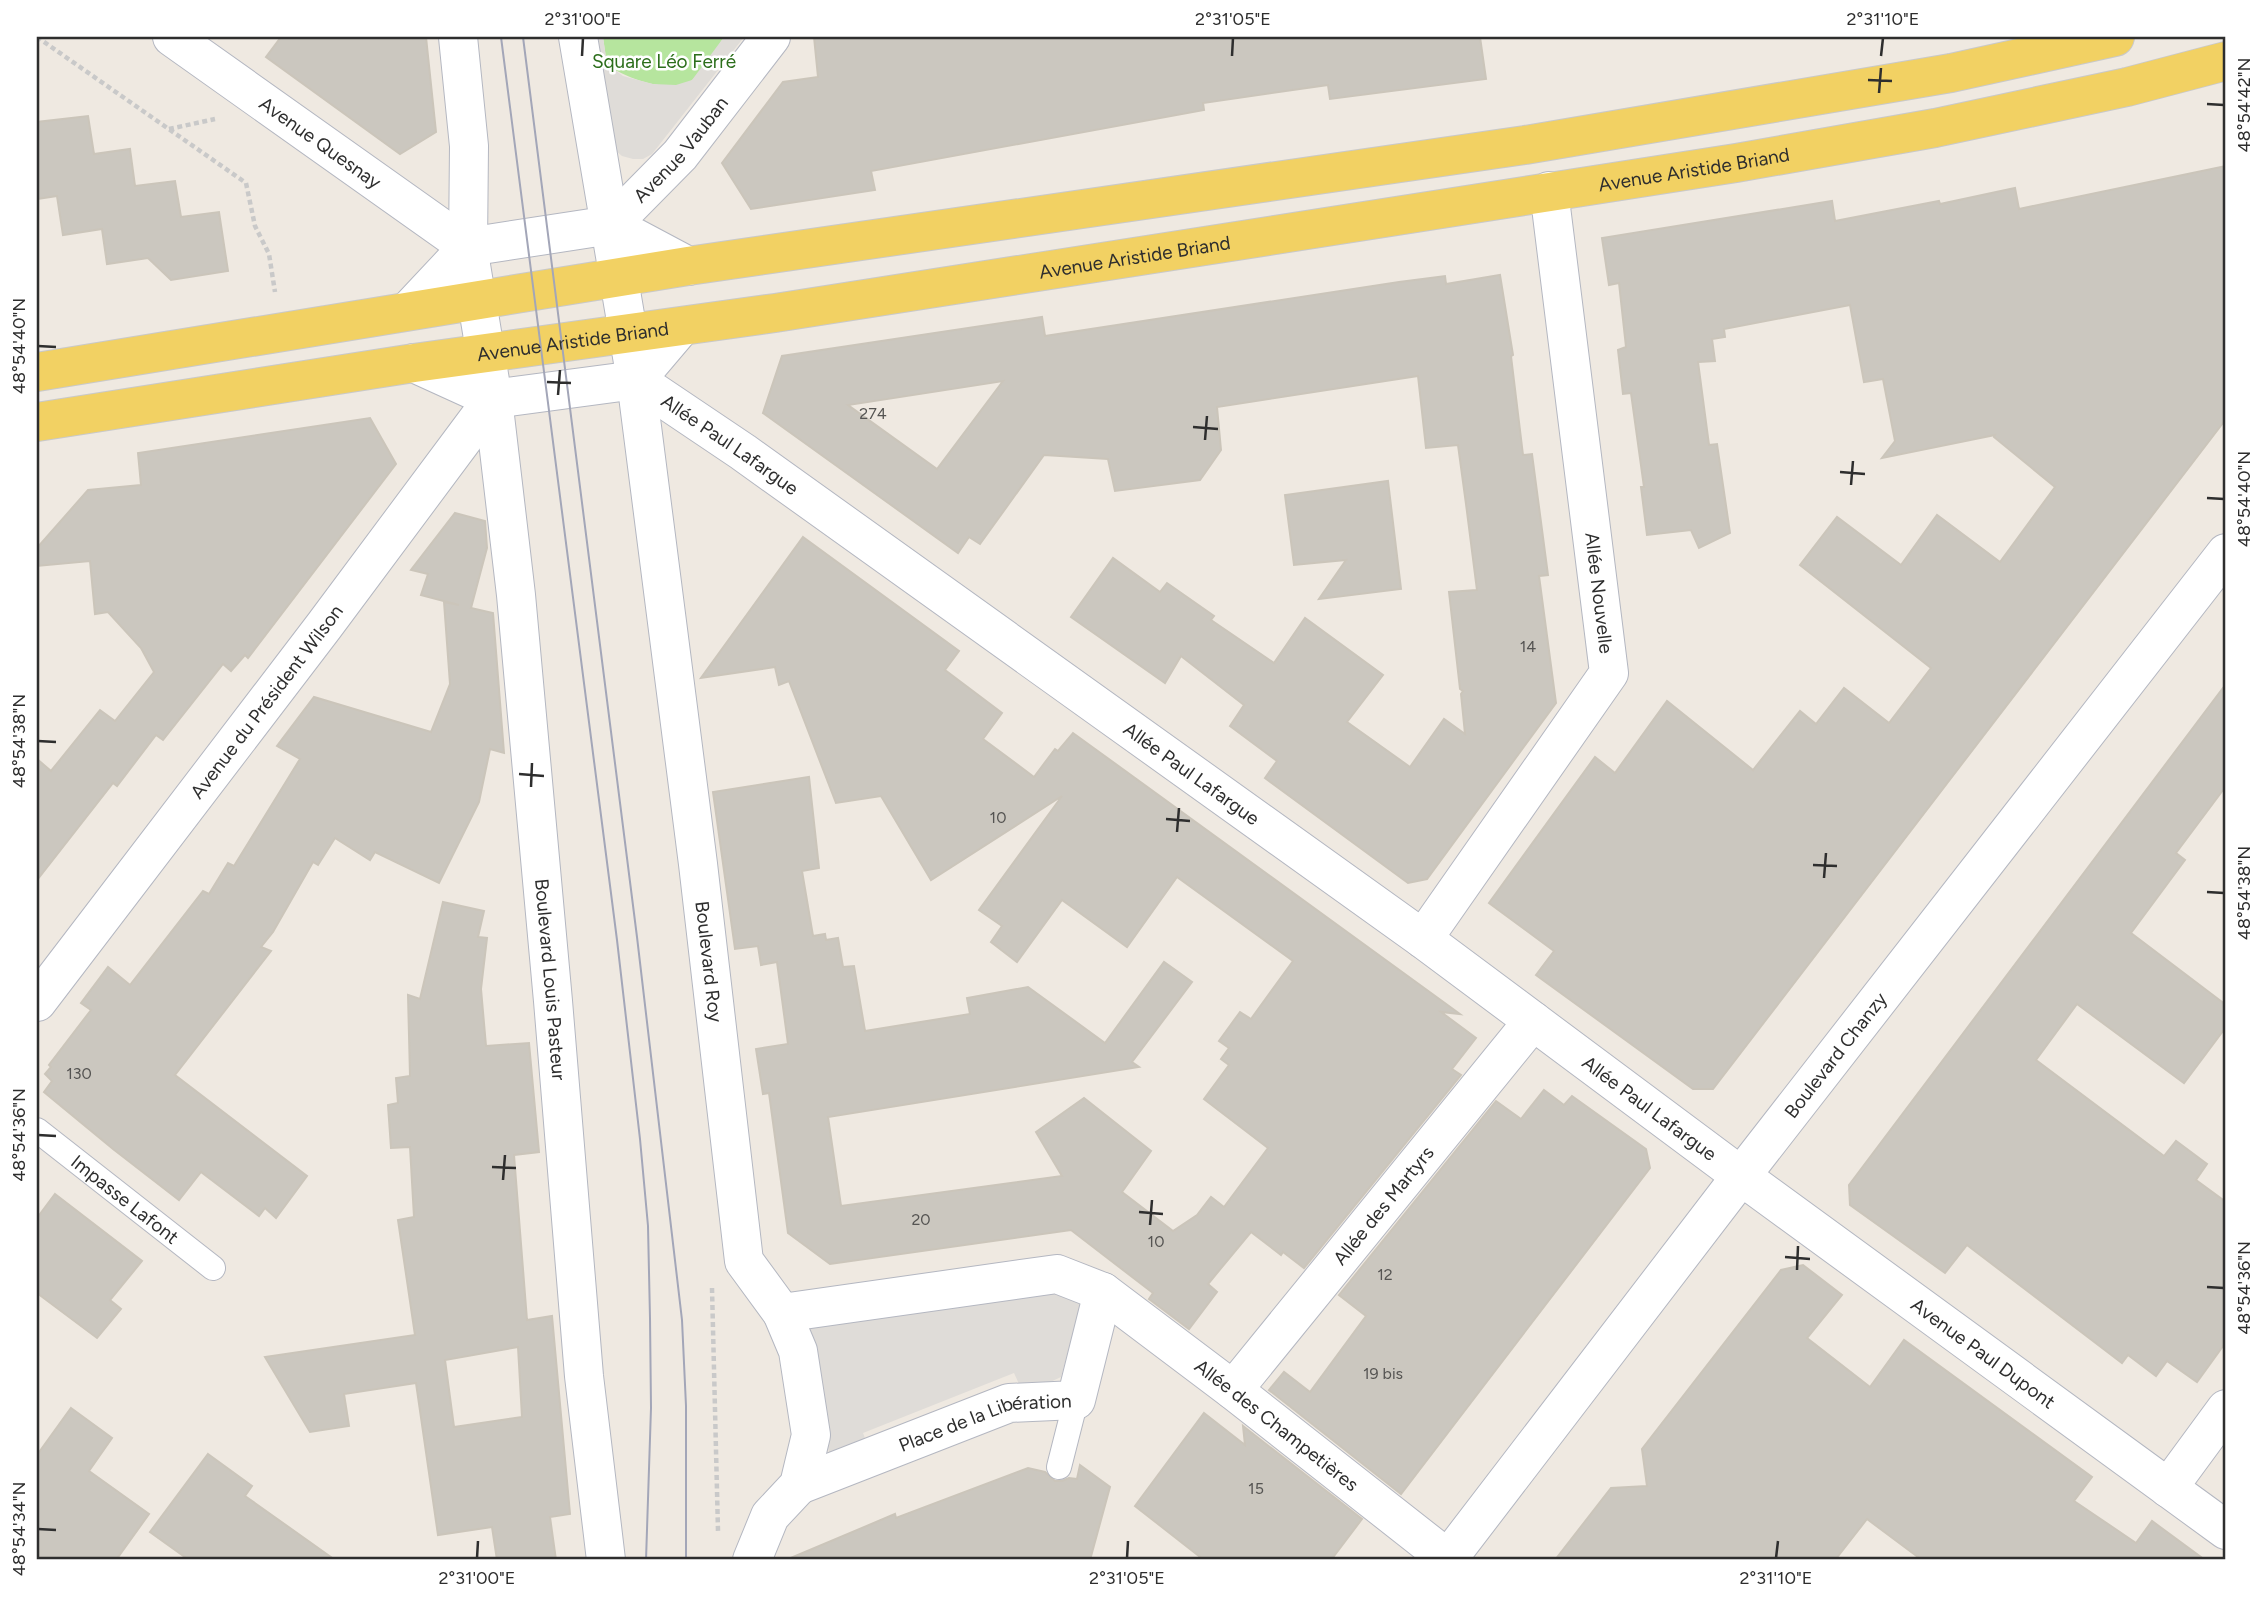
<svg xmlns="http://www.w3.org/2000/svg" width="2263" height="1597" viewBox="0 0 2263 1597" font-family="Figtree,sans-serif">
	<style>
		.green { fill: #b6e59e }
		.plaza { fill: #dfdcd8 }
		.building { fill: #cbc7bf; stroke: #cbc5ba; stroke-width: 2; fill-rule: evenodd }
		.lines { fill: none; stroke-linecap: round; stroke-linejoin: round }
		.lane-casing { stroke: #b4b7c1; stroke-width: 26 }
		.street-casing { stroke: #b4b7c1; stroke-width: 40 }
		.primary-casing { stroke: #c9c9c9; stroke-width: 40 }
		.path { stroke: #c9c9c9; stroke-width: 4.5; stroke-dasharray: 5 3.5; stroke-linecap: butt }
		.lane { stroke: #fff; stroke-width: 24 }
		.street { stroke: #fff; stroke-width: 38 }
		.primary { stroke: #f2d163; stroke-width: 38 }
		.tram { stroke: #a3a6b8; stroke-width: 2 }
		.ticks { fill: none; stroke: #2e2e2e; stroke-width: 2.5 }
		.labels { text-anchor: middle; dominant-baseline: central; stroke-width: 5; stroke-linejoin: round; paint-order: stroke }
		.number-label { font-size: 16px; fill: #555452 }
		.park-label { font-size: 19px; fill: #2c6e1b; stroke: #fff }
		.street-label { font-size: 19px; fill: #2e2e2e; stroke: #fff }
		.neatline { fill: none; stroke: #2e2e2e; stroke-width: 2.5 }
		.ticks-label { font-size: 18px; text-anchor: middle; fill: #2e2e2e }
	</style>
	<rect width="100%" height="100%" fill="#efe9e1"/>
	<path class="green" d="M603,37H724C718,46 699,76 691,81C668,94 626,78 607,65Z"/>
	<g class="plaza">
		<path d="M594,37H603L607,64L623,76L653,84L676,85L692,80L724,37H744L652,154L643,159H633L622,156L615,150Z"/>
		<path d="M1056,1291L1081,1304L1061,1377L1046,1384H1019L1014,1373L863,1433L868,1446L829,1453L810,1340L809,1329L811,1325Z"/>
	</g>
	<g class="building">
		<path d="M281,37H426L436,132L400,154L266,57Z"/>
		<path d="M814,37H1480L1486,79L1330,99L1328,85L1203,103L1204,110L871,171L875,190L751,209L722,163L783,82L818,77Z"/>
		<path d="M88,116L94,154L130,149L135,186L175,181L181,217L219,212L228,271L171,280L148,258L107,264L102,229L63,235L57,196L37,199V122Z"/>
		<path d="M2226,166V419L1713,1089H1693L1536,975L1554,951L1489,903L1595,757L1615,773L1667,701L1753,770L1800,711L1816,724L1844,688L1889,723L1931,668L1800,565L1837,517L1901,565L1937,515L2000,562L2055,487L1994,437L1995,435L1882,458L1895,441L1883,379L1864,382L1850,305L1724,329L1725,337L1712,339L1715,361L1698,362L1709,445L1717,444L1730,533L1699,548L1691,530L1647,535L1641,487H1644L1631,393L1623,394L1618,350L1626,347L1619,283L1609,285L1602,238L1832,201L1835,221L1939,201L1940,204L2015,188L2019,209Z"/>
		<path d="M1500,275L1513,355L1511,356L1523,455L1532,454L1548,575L1539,576L1556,703L1427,879L1408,883L1265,778L1277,761L1230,726L1244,705L1181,656L1165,683L1071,617L1113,558L1160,592L1167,583L1214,616L1211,620L1274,663L1305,618L1383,675L1347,722L1410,767L1444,719L1465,734L1461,694L1463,691L1460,689L1449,592L1477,590L1466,504L1458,445L1426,448L1418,376L1217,407L1221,450L1200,480L1115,491L1108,459L1044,455L980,544L969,537L958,553L763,413L782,356L1042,317L1045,336L1399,282L1445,276L1446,284ZM1003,381L937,469L848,405Z"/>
		<path d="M370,418L396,464L248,658L245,655L231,671L223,664L163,740L156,735L117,786L113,783L37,880V759L51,771L100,710L115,721L154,672L141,648L108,612L95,614L90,561L37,566V548L88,490L141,485L138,453Z"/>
		<path d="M1388,481L1401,589L1319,599L1346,560L1294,565L1285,495Z"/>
		<path d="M455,513L485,521L487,548L471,608L493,613L504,753L490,749L479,802L439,883L375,852L370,860L335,838L318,865L313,862L273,932L261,947L271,951L175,1075L307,1176L276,1218L265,1208L259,1216L201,1172L179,1200L113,1149L44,1092L52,1081L45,1074L51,1067L49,1065L91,1010L81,1003L108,967L130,985L203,891L209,894L228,863L234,866L300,759L277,746L314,697L431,732L450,684L444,602L459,605L421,595L428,574L411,570Z"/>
		<path d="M803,537L959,651L945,670L1002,713L983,739L1034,777L1055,749L1058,751L1073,733L1460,1014L1441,1012L1476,1038L1452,1069L1461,1075L1304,1268L1283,1252L1281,1255L1251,1232L1208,1284L1217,1292L1189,1329L1149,1299L1153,1293L1071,1230L830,1264L788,1233L769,1093L763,1094L756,1049L788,1044L777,962L761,965L758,946L735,949L713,792L809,777L819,868L802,871L813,936L825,934L826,940L838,938L843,967L854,966L865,1031L970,1014L967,998L1028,987L1105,1043L1164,962L1192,982L1132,1062L1139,1067L828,1117L841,1206L1062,1176L1036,1132L1084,1098L1151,1151L1122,1192L1173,1231L1197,1215L1211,1197L1224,1207L1268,1148L1204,1099L1229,1065L1221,1059L1229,1048L1219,1041L1240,1012L1251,1019L1293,961L1177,877L1127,947L1062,900L1017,962L991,942L1002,926L979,910L1062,796L931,880L881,796L836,803L789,681L779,685L775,667L701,678Z"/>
		<path d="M2226,684V786L2176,853L2185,860L2131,933L2226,1005V1027L2184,1083L2077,1004L2036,1060L2164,1156L2176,1141L2207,1164L2196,1180L2226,1202V1342L2197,1382L2167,1361L2156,1376L2128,1355L2122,1363L1967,1245L1945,1273L1850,1205L1849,1185Z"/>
		<path d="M443,902L484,911L478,937L487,938L481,989L486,1046L529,1043L539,1152L514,1155L527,1320L552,1316L570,1514L550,1517L556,1560H497L492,1527L438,1535L416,1383L344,1394L349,1426L310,1432L265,1357L415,1335L398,1220L414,1217L410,1147L391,1148L388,1105L398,1103L396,1078L410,1076L408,995L420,999ZM518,1347L522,1417L454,1427L445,1360Z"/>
		<path d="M1544,1090L1564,1105L1572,1096L1646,1149L1650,1168L1401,1494L1269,1390L1284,1372L1310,1392L1366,1316L1339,1295L1496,1101L1521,1119Z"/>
		<path d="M55,1194L142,1261L110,1300L121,1309L97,1338L37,1293V1218Z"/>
		<path d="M1803,1265L1842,1295L1807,1338L1870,1387L1904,1340L2092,1477L2074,1501L2136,1543L2152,1521L2205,1560H1922L1867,1519L1835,1560H1555L1611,1488L1647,1486L1642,1449L1781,1270Z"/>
		<path d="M71,1408L112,1438L89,1471L149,1514L116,1560H37V1455Z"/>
		<path d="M1204,1413L1245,1445L1243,1426L1362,1519L1331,1560H1204L1135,1506Z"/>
		<path d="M208,1454L252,1486L245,1496L335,1560H189L150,1532Z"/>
		<path d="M1080,1465L1110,1487L1090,1560H786L895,1514L896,1518L1028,1468L1045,1472L1055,1481H1062L1069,1478L1077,1479Z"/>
	</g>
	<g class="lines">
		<g class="lane-casing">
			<g id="lane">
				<path id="s1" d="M37,1130L213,1268"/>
				<path d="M1059,1467L1076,1400"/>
			</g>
		</g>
		<g class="street-casing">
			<g id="street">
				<path id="s2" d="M172,37L468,247"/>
				<path id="s3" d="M458,37L469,146L468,247L493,399L516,595L553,1001L584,1376L606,1560"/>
				<path id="s4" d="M578,37L636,380L698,864L744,1261L782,1313L798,1351L811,1435L799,1485L770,1516L752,1560"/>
				<path id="s5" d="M611,225L680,155L771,37"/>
				<path d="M409,310L468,247L611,225L688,266"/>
				<path d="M414,363L493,399L636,380L681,327"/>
				<path id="s6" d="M636,380L743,452L1423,939L1741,1176L2226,1530"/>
				<path d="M1423,939L1609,673L1549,191"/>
				<path id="s7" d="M37,1002L324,626L493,399"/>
				<path id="s8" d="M782,1313L1057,1274L1103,1292L1233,1390L1448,1559"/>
				<path id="s9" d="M1233,1390L1533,1021"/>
				<path id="s10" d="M799,1485L1009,1403L1076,1400L1103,1292"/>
				<path d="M2168,1488L2226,1409"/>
				<path id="s11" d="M1447,1560L1741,1176L2226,553"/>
			</g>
		</g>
		<g class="primary-casing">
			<g id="primary">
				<path d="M37,372L688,266L1525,145L1951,73L2115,37"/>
				<path id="s12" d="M37,422L414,363L775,313L1736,163L1935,128L2127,87L2226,61"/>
			</g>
		</g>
		<g class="path">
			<path d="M37,37L246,183L255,226L269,254L275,292"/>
			<path d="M169,129L215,119"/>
			<path d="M712,1288L718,1531"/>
		</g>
		<use href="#lane" class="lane"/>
		<use href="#street" class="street"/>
		<use href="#primary" class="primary"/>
		<g class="tram">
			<path d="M501,37L617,940L640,1139L648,1226L650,1318L651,1408L646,1560"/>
			<path d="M523,37L637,937L682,1320L686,1406V1560"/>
		</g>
	</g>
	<path class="ticks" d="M582,56L583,38M1232,56L1233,38M1881,56L1883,38M1868,80L1892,81M1879,93L1881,68M2207,104L2224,105M38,346L56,347M547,382L571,383M558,395L560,370M1193,427L1218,429M1205,440L1207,416M1840,472L1865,474M1851,485L1853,461M2207,498L2224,499M38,741L56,742M519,774L544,776M531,787L532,763M1166,819L1190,821M1177,832L1179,808M1813,865L1837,866M1824,878L1826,853M2207,892L2224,893M38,1135L56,1136M492,1167L516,1168M503,1180L505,1155M1139,1212L1163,1214M1150,1225L1152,1200M1785,1257L1810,1259M1797,1270L1798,1246M2207,1287L2224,1288M38,1529L56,1530M477,1558L478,1541M1127,1558L1128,1541M1776,1558L1778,1541"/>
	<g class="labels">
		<g class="number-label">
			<text x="873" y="413">274</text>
			<text x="1528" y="646">14</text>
			<text x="998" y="817">10</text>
			<text x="79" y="1073">130</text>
			<text x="921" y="1219">20</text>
			<text x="1156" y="1241">10</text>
			<text x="1385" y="1274">12</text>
			<text x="1383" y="1373">19 bis</text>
			<text x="1256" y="1488">15</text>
		</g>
		<g class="park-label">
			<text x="664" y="61">Square Léo Ferré</text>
		</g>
		<g class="street-label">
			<text stroke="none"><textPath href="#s2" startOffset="182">Avenue Quesnay</textPath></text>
			<text stroke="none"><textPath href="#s5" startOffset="103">Avenue Vauban</textPath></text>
			<text stroke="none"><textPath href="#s12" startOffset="1676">Avenue Aristide Briand</textPath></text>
			<text stroke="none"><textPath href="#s12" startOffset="1110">Avenue Aristide Briand</textPath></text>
			<text stroke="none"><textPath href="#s12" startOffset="542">Avenue Aristide Briand</textPath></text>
			<text stroke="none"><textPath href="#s6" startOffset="114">Allée Paul Lafargue</textPath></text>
			<text transform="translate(1599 593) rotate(83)">Allée Nouvelle</text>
			<text stroke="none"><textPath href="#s7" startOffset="378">Avenue du Président Wilson</textPath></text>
			<text stroke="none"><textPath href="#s6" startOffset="681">Allée Paul Lafargue</textPath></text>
			<text stroke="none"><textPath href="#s4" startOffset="934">Boulevard Roy</textPath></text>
			<text stroke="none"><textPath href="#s3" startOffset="948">Boulevard Louis Pasteur</textPath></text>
			<text stroke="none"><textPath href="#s11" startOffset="637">Boulevard Chanzy</textPath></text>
			<text stroke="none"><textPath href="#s6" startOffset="1248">Allée Paul Lafargue</textPath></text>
			<text stroke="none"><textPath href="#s1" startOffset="112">Impasse Lafont</textPath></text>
			<text stroke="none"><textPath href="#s9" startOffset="238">Allée des Martyrs</textPath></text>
			<text stroke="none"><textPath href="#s6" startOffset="1662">Avenue Paul Dupont</textPath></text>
			<text stroke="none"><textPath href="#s10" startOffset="198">Place de la Libération</textPath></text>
			<text stroke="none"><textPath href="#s8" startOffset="546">Allée des Champetières</textPath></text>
		</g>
	</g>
	<rect width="2263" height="1597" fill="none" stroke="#ffffff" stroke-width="77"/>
	<rect x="38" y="38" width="2186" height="1520" class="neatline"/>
	<g class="ticks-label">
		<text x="583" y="25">2°31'00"E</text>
		<text x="1233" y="25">2°31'05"E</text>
		<text x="1883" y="25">2°31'10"E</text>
		<text transform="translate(2244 105) rotate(-90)" y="6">48°54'42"N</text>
		<text transform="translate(19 346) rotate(-90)" y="6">48°54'40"N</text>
		<text transform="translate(2244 499) rotate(-90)" y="6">48°54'40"N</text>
		<text transform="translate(19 741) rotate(-90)" y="6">48°54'38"N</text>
		<text transform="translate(2244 893) rotate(-90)" y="6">48°54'38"N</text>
		<text transform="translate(19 1135) rotate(-90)" y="6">48°54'36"N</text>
		<text transform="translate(2244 1288) rotate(-90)" y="6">48°54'36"N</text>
		<text transform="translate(19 1529) rotate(-90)" y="6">48°54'34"N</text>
		<text x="477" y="1584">2°31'00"E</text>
		<text x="1127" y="1584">2°31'05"E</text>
		<text x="1776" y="1584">2°31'10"E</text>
	</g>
</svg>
